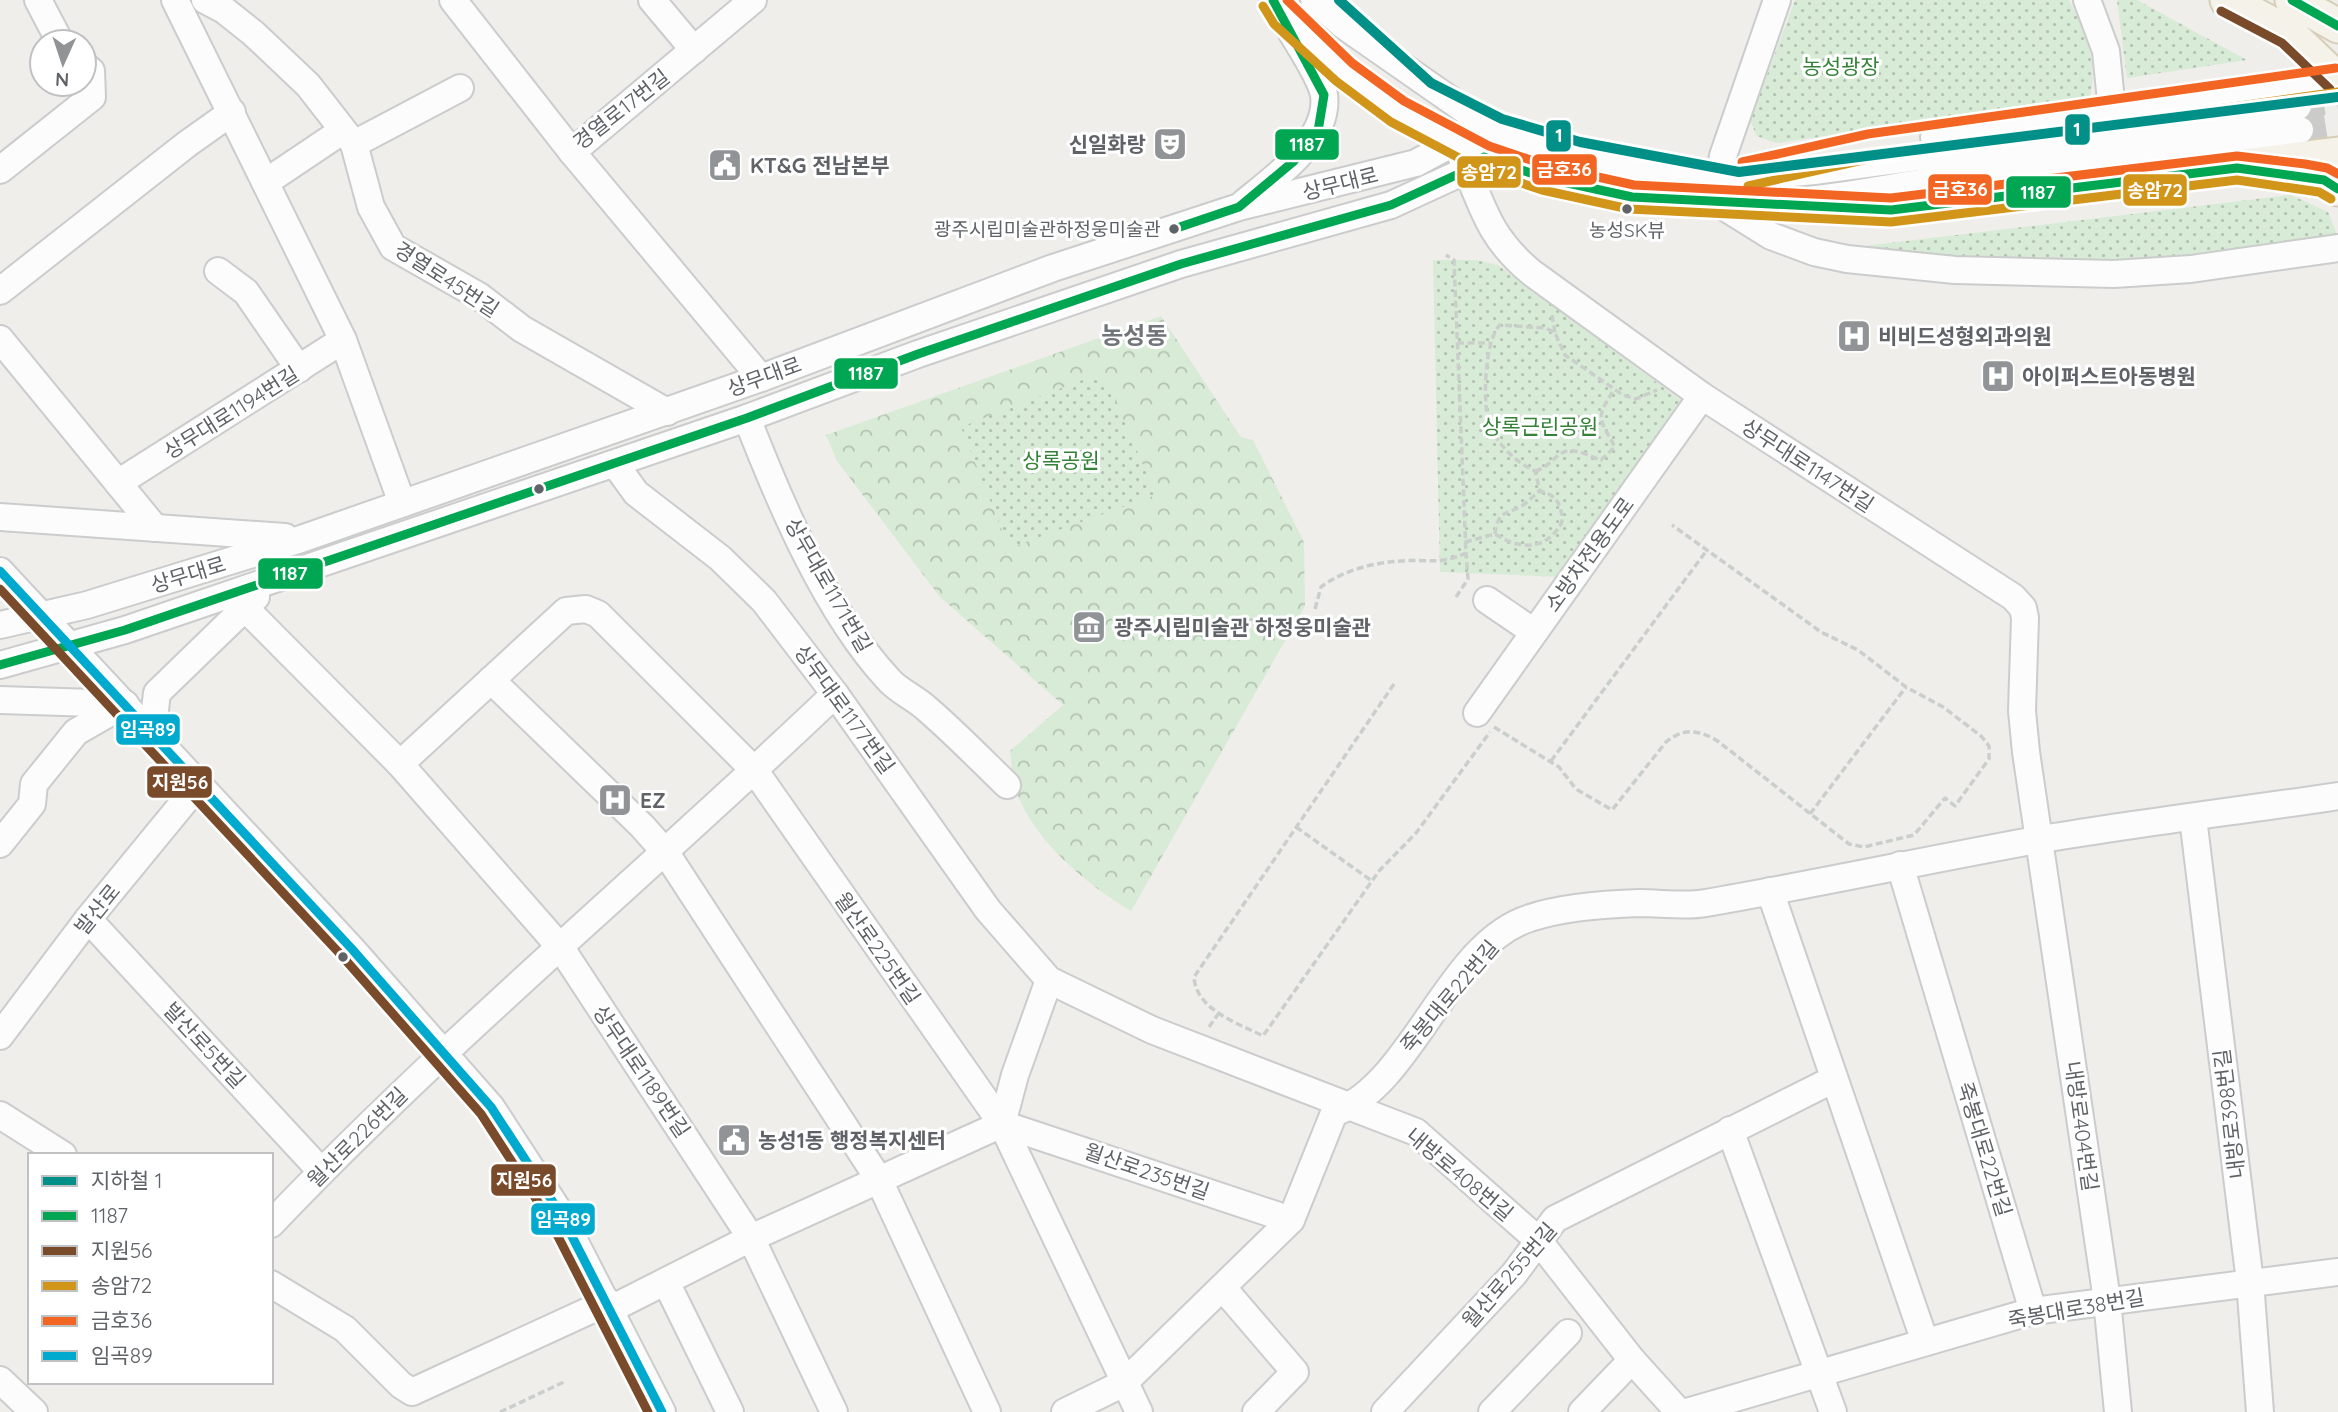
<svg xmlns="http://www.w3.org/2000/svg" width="2338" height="1412" viewBox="0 0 2338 1412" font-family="Quicksand,'Noto Sans KR',sans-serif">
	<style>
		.forest { fill: url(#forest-crowns) }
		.park { fill: url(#park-dots) }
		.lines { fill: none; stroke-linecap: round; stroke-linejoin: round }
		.minor-tunnel { stroke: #cbcbca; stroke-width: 26; stroke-dasharray: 26 13; stroke-linecap: butt }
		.minor-casing { stroke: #cbcccc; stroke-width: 30 }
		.major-casing { stroke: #d7ceb8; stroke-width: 37 }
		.path { stroke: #cacfcc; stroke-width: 3.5; stroke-dasharray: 7 3.5; stroke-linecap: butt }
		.minor { stroke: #fdfcfc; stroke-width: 26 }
		.major { stroke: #f4f2e9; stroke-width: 33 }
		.bus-1-casing { stroke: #fff; stroke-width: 14 }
		.bus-2-casing { stroke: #fff; stroke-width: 14 }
		.bus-3-casing { stroke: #fff; stroke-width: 14 }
		.bus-4-casing { stroke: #fff; stroke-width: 14 }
		.bus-5-casing { stroke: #fff; stroke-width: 14 }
		.bus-1 { stroke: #00a651; stroke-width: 9 }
		.bus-2 { stroke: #7a4b2a; stroke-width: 9 }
		.bus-3 { stroke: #d1951a; stroke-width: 9 }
		.bus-4 { stroke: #f26522; stroke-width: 9 }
		.bus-5 { stroke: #00a9ce; stroke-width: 9 }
		.metro-1-casing { stroke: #fff; stroke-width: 16 }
		.metro-1 { stroke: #009088; stroke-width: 10 }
		.bus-dot { fill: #5f6368; stroke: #fff; stroke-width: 2.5 }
		.labels { text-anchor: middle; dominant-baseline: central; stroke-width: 6; stroke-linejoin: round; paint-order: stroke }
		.bus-label { font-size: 19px; fill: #5f6368; stroke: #fff; text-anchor: end }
		.park-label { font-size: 21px; fill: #348238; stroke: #fff }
		.street-label { font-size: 21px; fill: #5f6368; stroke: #fff }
		.poi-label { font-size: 21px; font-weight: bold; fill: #5f6368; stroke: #fff; text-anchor: start }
		.quarter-label { font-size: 24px; font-weight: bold; fill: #70757a; stroke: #fff }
		.line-badge { stroke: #fff; stroke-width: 2.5 }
		.badge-label { font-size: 19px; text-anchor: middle; font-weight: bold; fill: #fff }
	</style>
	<defs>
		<pattern id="forest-crowns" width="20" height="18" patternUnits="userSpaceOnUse" patternTransform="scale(1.75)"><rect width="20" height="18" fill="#d8ebd6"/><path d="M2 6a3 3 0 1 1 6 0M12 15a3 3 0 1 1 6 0" fill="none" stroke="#b2c2b1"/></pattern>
		<pattern id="park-dots" width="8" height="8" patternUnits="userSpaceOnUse" patternTransform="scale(1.75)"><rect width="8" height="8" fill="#d8ebd6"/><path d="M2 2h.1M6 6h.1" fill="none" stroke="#b2c2b1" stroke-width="1.8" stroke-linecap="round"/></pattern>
	</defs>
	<rect width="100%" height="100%" fill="#efeeea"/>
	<path class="forest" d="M1161,316L1241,437L1253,440L1304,542L1305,606L1131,911C1086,884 1033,841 1015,788C1011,777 1012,763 1010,751L1063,705L940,597L837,461L826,435Z"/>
	<g class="park">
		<path d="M1795,0H2069C2085,31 2100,65 2089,99L1776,143L1757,136L1750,121Z"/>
		<path d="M2117,0H2137L2247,60L2127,78Z"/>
		<path d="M2291,195L2328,212L2338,237L2134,267L1822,251Z"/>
		<path d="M1433,260H1476L1498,265L1683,402L1561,577L1440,572Z"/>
		<path d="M1090,377L1109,386L1156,495L1009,548L961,427Z"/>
	</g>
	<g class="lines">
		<g class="minor-tunnel">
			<path d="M2298,106L2338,100"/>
			<path d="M2300,130L2338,124"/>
		</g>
		<g class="minor-casing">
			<g id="minor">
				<path d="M38,0L60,42"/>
				<path d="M175,0L343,340L402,503"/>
				<path d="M205,0L224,10L253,33L308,85L354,144L371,207L393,247L479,296L522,329L667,412"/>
				<path d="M453,0L572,152L753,0"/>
				<path d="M652,0L694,50"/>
				<path d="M1273,0C1296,35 1335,64 1368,90C1481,176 1632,211 1772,203C1834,200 1906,184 1968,175C2079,160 2190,145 2300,130"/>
				<path d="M1314,0L1343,25L1478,119L1514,135L1597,162L1665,175L1719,180L1814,171L2298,106"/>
				<path d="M2087,0L2106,51L2112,111"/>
				<path d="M1934,137L2338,80"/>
				<path d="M354,144L460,88"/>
				<path d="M572,152L761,378"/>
				<path d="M1460,153C1482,204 1487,236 1532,273L1702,396L2013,597L2023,608L2025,618L2022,711L2026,752L2107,1300L2118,1412"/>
				<path d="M0,170L92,97L91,71L84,65"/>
				<path d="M1719,180L1723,156L1777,0"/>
				<path d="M266,182L342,131"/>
				<path d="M1244,203C1274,178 1330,140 1324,95C1321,78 1301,48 1292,33"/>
				<path d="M1718,203L1771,236L1814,252L1847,259L1955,270L2114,274L2191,269L2338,248"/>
				<path d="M218,271L246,292L299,369"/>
				<path d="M0,291L187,144L232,112"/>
				<path d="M0,339L155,528"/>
				<path d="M747,418C780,503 826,612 888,679C898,691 914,697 926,708C954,732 980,759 1007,785"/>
				<path d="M615,464L636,493L720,558L764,601L835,694L988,910L1049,980L1152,1030L1416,1132L1538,1240L1632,1360L1679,1412"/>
				<path d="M118,483L343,340"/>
				<path d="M0,517L285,537"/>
				<path d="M0,571L351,948L491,1107L560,1213L662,1412"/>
				<path d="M1487,600L1534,632"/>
				<path d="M245,608L400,764L561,948L751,1238L834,1412"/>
				<path d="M0,625L87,605L301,539L761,378L1053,268L1239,207L1416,163L1455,142L1478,119"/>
				<path d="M0,665L125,630L747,418L918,354L1181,264L1391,205L1467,170L1514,135"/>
				<path d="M491,680L642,826L666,853L878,1178L987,1412"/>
				<path d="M0,700L125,704"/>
				<path d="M1477,713L1702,396"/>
				<path d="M152,735L157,693L256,597"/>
				<path d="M400,764L566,611L586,609L598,614L755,771L1002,1124L1139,1412"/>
				<path d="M2193,818L2250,1282L2260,1412"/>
				<path d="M0,844L32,804L34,784L76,732L125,704"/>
				<path d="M1900,865L2033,1311"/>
				<path d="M1770,891L1925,1342"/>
				<path d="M88,919L321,1171"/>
				<path d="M0,1036L88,919L198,785"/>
				<path d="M0,1115L63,1155"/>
				<path d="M1002,1124L1015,1075L1049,980"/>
				<path d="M1730,1130L1833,1412"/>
				<path d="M271,1224C449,1037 649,872 835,694"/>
				<path d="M666,1282L730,1412"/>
				<path d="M271,1284L345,1329L401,1385L412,1392L608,1302"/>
				<path d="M1223,1288L1295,1372L1256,1412"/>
				<path d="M611,1309L751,1238L1002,1124L1291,1220"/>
				<path d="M0,1380L34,1412"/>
				<path d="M1065,1412L1124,1383L1291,1220L1334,1113C1413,1085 1448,943 1530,918C1563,907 1605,904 1640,903C1661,903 1685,907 1706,903C1816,884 1926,860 2037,840C2137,823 2238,811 2338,796"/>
				<path d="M1385,1412L1514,1274L1555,1219L1834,1079"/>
				<path d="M1492,1412L1568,1333"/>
				<path d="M1582,1412L1632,1360"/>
				<path d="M1687,1412L2033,1311L2338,1272"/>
			</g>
		</g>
		<g class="major-casing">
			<g id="major">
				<path d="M2227,0L2289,33L2338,80"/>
				<path d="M2292,0L2338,26"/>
				<path d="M2278,173L2324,180L2338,189"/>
				<path d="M1774,203L1891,210L2338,154"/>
			</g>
		</g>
		<g class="path">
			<path d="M1552,315L1555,333"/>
			<path d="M1457,343H1490"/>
			<path d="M1535,471C1550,468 1556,452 1568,451C1578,449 1591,457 1601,460L1615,447C1599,418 1595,418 1614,390"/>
			<path d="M1495,534C1498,507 1509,516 1526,503C1531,499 1534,495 1540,491"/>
			<path d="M1465,542L1495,534C1520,550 1547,551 1562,522C1562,505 1557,495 1540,491L1535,471C1517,463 1502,448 1492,431C1481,412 1484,340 1500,325L1546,328L1555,333L1565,355L1623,395L1636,399L1657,390"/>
			<path d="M1456,597L1468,579L1466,553"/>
			<path d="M1315,609L1321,587C1343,570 1373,563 1400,561C1426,559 1441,565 1466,553L1454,260L1446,255"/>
			<path d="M1394,684L1194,977C1196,1010 1238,1023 1263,1036L1379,871L1416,833L1490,732"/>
			<path d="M1494,727L1559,767L1576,789L1612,810L1666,742C1684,727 1701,730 1719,742L1849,844L1864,847L1914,835L1945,798L1955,806L1989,759V746L1981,736L1943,707L1906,687L1858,650L1821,632L1672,525"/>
			<path d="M1551,761L1707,550"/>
			<path d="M1810,814L1906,687"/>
			<path d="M1296,827L1372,881"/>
			<path d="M1209,1027L1219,1013"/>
			<path d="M500,1412L564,1382"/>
		</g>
		<use href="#minor" class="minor"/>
		<use href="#major" class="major"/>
		<g class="bus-1-casing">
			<g id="bus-1">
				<path d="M2292,0L2338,26"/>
				<path d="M1174,229L1239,207L1294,161L1318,131L1324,95L1273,0"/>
				<path d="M0,665L125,630L747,418L918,354L1181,264L1391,205L1467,170L1484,157L1545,178L1632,197L1891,210L2237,168L2324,180L2338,189"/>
			</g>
		</g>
		<g class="bus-2-casing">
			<g id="bus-2">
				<path d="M2221,11L2282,43L2330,89"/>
				<path d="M0,589L342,956L481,1114L549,1219L648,1412"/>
			</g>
		</g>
		<g class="bus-3-casing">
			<g id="bus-3">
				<path d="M1263,6L1274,24L1336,81L1391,122L1480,169L1542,190L1629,209L1891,222L2237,180L2319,192L2331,199"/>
				<path d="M1748,186L1872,158L2338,92"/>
			</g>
		</g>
		<g class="bus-4-casing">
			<g id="bus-4">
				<path d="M1287,0L1352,63L1404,101L1489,146L1548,166L1634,185L1891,198L2237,156L2305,164L2327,168L2338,174"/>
				<path d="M1742,162L1868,134L2336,68"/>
			</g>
		</g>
		<g class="bus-5-casing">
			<path id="bus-5" d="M0,571L351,948L491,1107L560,1213L662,1412"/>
		</g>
		<use href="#bus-1" class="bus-1"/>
		<use href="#bus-2" class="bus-2"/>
		<use href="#bus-3" class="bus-3"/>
		<use href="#bus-4" class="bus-4"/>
		<use href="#bus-5" class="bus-5"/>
		<g class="metro-1-casing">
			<path id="metro-1" d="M1339,0L1431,83L1502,119L1580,142L1739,172L2338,97"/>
		</g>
		<use href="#metro-1" class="metro-1"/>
	</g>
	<defs>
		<g id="theatre-square" transform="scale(1.75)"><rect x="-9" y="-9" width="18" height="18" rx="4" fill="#919496" stroke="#fff"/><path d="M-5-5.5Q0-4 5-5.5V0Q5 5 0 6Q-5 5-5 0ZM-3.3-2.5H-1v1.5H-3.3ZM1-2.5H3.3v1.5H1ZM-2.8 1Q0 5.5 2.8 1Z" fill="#fff"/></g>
		<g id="civic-square" transform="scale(1.75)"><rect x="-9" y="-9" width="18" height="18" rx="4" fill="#919496" stroke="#fff"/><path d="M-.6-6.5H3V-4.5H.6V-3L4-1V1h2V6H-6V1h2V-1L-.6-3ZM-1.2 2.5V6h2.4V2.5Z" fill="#fff"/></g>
		<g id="hospital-square" transform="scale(1.75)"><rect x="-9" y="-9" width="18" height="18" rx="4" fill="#919496" stroke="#fff"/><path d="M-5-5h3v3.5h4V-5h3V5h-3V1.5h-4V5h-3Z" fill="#fff"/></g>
		<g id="museum-square" transform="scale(1.75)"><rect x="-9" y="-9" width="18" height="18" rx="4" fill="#919496" stroke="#fff"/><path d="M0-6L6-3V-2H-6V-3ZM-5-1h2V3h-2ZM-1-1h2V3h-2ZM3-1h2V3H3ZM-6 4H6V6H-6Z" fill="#fff"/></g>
	</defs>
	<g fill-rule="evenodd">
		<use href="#theatre-square" x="1170" y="144"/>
		<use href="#civic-square" x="725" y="165"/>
		<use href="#hospital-square" x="1854" y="336"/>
		<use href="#hospital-square" x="1998" y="376"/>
		<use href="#museum-square" x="1089" y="627"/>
		<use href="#hospital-square" x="615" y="800"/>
		<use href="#civic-square" x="734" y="1140"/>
	</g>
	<g class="bus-dot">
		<circle cx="1627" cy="209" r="6"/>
		<circle cx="1174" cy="229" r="6"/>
		<circle cx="539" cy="489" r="6"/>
		<circle cx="343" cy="957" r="6"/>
	</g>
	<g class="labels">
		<g class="bus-label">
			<text x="1161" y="229">광주시립미술관하정웅미술관</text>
			<text x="1627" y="230" text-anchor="middle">농성SK뷰</text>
		</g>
		<g class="park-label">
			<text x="1841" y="66">농성광장</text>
			<text x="1540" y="426">상록근린공원</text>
			<text x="1061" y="460">상록공원</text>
		</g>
		<g class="street-label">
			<text transform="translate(621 109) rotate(-38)">경열로17번길</text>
			<text transform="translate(1340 183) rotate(-14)">상무대로</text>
			<text transform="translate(447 279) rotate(33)">경열로45번길</text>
			<text transform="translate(764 376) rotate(-20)">상무대로</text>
			<text transform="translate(231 412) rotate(-32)">상무대로1194번길</text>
			<text transform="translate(1808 465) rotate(33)">상무대로1147번길</text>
			<text transform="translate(1589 554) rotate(-54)">소방차전용도로</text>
			<text transform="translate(188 574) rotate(-17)">상무대로</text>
			<text transform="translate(829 585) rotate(60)">상무대로1171번길</text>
			<text transform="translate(845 709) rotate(54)">상무대로1177번길</text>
			<text transform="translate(97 909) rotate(-51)">발산로</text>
			<text transform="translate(878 948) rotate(55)">월산로225번길</text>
			<text transform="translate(1449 996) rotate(-50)">죽봉대로22번길</text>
			<text transform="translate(205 1045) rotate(47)">발산로5번길</text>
			<text transform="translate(642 1071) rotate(56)">상무대로1189번길</text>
			<text transform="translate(2229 1114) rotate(-97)">내방로398번길</text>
			<text transform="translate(2082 1126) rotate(82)">내방로404번길</text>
			<text transform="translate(357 1137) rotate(-45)">월산로226번길</text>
			<text transform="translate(1985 1149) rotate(73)">죽봉대로22번길</text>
			<text transform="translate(1147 1171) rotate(19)">월산로235번길</text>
			<text transform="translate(1460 1174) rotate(40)">내방로408번길</text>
			<text transform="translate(1509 1275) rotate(-49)">월산로255번길</text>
			<text transform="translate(2076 1308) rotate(-10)">죽봉대로38번길</text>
		</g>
		<g class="poi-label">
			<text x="1146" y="144" text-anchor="end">신일화랑</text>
			<text x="750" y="165">KT&amp;G 전남본부</text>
			<text x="1878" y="336">비비드성형외과의원</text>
			<text x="2022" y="376">아이퍼스트아동병원</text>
			<text x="1114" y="627">광주시립미술관 하정웅미술관</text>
			<text x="640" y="800">EZ</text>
			<text x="758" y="1140">농성1동 행정복지센터</text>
		</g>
		<g class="quarter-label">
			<text x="1134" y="335">농성동</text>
		</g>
	</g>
	<g class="line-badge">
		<rect x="2064" y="113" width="27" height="33" rx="7" fill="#009088"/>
		<rect x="1545" y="119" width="27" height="34" rx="7" fill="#009088"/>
		<rect x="1274" y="128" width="66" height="33" rx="7" fill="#00a651"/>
		<rect x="1531" y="153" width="67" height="33" rx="7" fill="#f26522"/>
		<rect x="1456" y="155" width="66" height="34" rx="7" fill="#d1951a"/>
		<rect x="1927" y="173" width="66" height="33" rx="7" fill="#f26522"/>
		<rect x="2122" y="173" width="66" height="34" rx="7" fill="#d1951a"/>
		<rect x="2005" y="175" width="67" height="34" rx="7" fill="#00a651"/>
		<rect x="833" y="357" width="66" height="33" rx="7" fill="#00a651"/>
		<rect x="257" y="557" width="67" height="33" rx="7" fill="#00a651"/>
		<rect x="115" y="713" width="66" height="33" rx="7" fill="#00a9ce"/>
		<rect x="146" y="765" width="67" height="34" rx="7" fill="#7a4b2a"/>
		<rect x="490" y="1163" width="67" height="34" rx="7" fill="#7a4b2a"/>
		<rect x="530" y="1202" width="66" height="34" rx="7" fill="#00a9ce"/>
	</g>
	<g class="badge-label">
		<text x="2077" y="136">1</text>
		<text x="1559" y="142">1</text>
		<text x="1307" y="151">1187</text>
		<text x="1564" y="176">금호36</text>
		<text x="1489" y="179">송암72</text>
		<text x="1960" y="196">금호36</text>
		<text x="2155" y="197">송암72</text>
		<text x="2038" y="199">1187</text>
		<text x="866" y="380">1187</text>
		<text x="290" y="580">1187</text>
		<text x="148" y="736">임곡89</text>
		<text x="180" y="789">지원56</text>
		<text x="524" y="1187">지원56</text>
		<text x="563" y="1226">임곡89</text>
	</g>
	<rect x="28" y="1153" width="245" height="231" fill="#ffffff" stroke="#bfc1c3" stroke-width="2"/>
	<rect x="42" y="1176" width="35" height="10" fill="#009088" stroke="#bfc1c3" stroke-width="2"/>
	<text x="91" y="1188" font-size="21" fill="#5f6368">지하철 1</text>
	<rect x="42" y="1211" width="35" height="10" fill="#00a651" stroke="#bfc1c3" stroke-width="2"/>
	<text x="91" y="1223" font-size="21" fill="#5f6368">1187</text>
	<rect x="42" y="1246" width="35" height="10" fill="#7a4b2a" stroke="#bfc1c3" stroke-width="2"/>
	<text x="91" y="1258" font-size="21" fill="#5f6368">지원56</text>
	<rect x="42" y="1281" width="35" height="10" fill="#d1951a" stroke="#bfc1c3" stroke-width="2"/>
	<text x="91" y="1293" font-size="21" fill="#5f6368">송암72</text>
	<rect x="42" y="1316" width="35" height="10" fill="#f26522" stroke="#bfc1c3" stroke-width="2"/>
	<text x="91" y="1328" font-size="21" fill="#5f6368">금호36</text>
	<rect x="42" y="1351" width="35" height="10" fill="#00a9ce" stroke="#bfc1c3" stroke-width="2"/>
	<text x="91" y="1363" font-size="21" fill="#5f6368">임곡89</text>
	<g transform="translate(63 63) rotate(183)"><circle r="33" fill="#ffffff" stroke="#bfc1c3" stroke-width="2"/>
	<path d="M0-5L12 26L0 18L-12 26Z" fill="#919496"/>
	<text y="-10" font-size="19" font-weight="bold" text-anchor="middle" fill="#5f6368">N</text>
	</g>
</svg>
